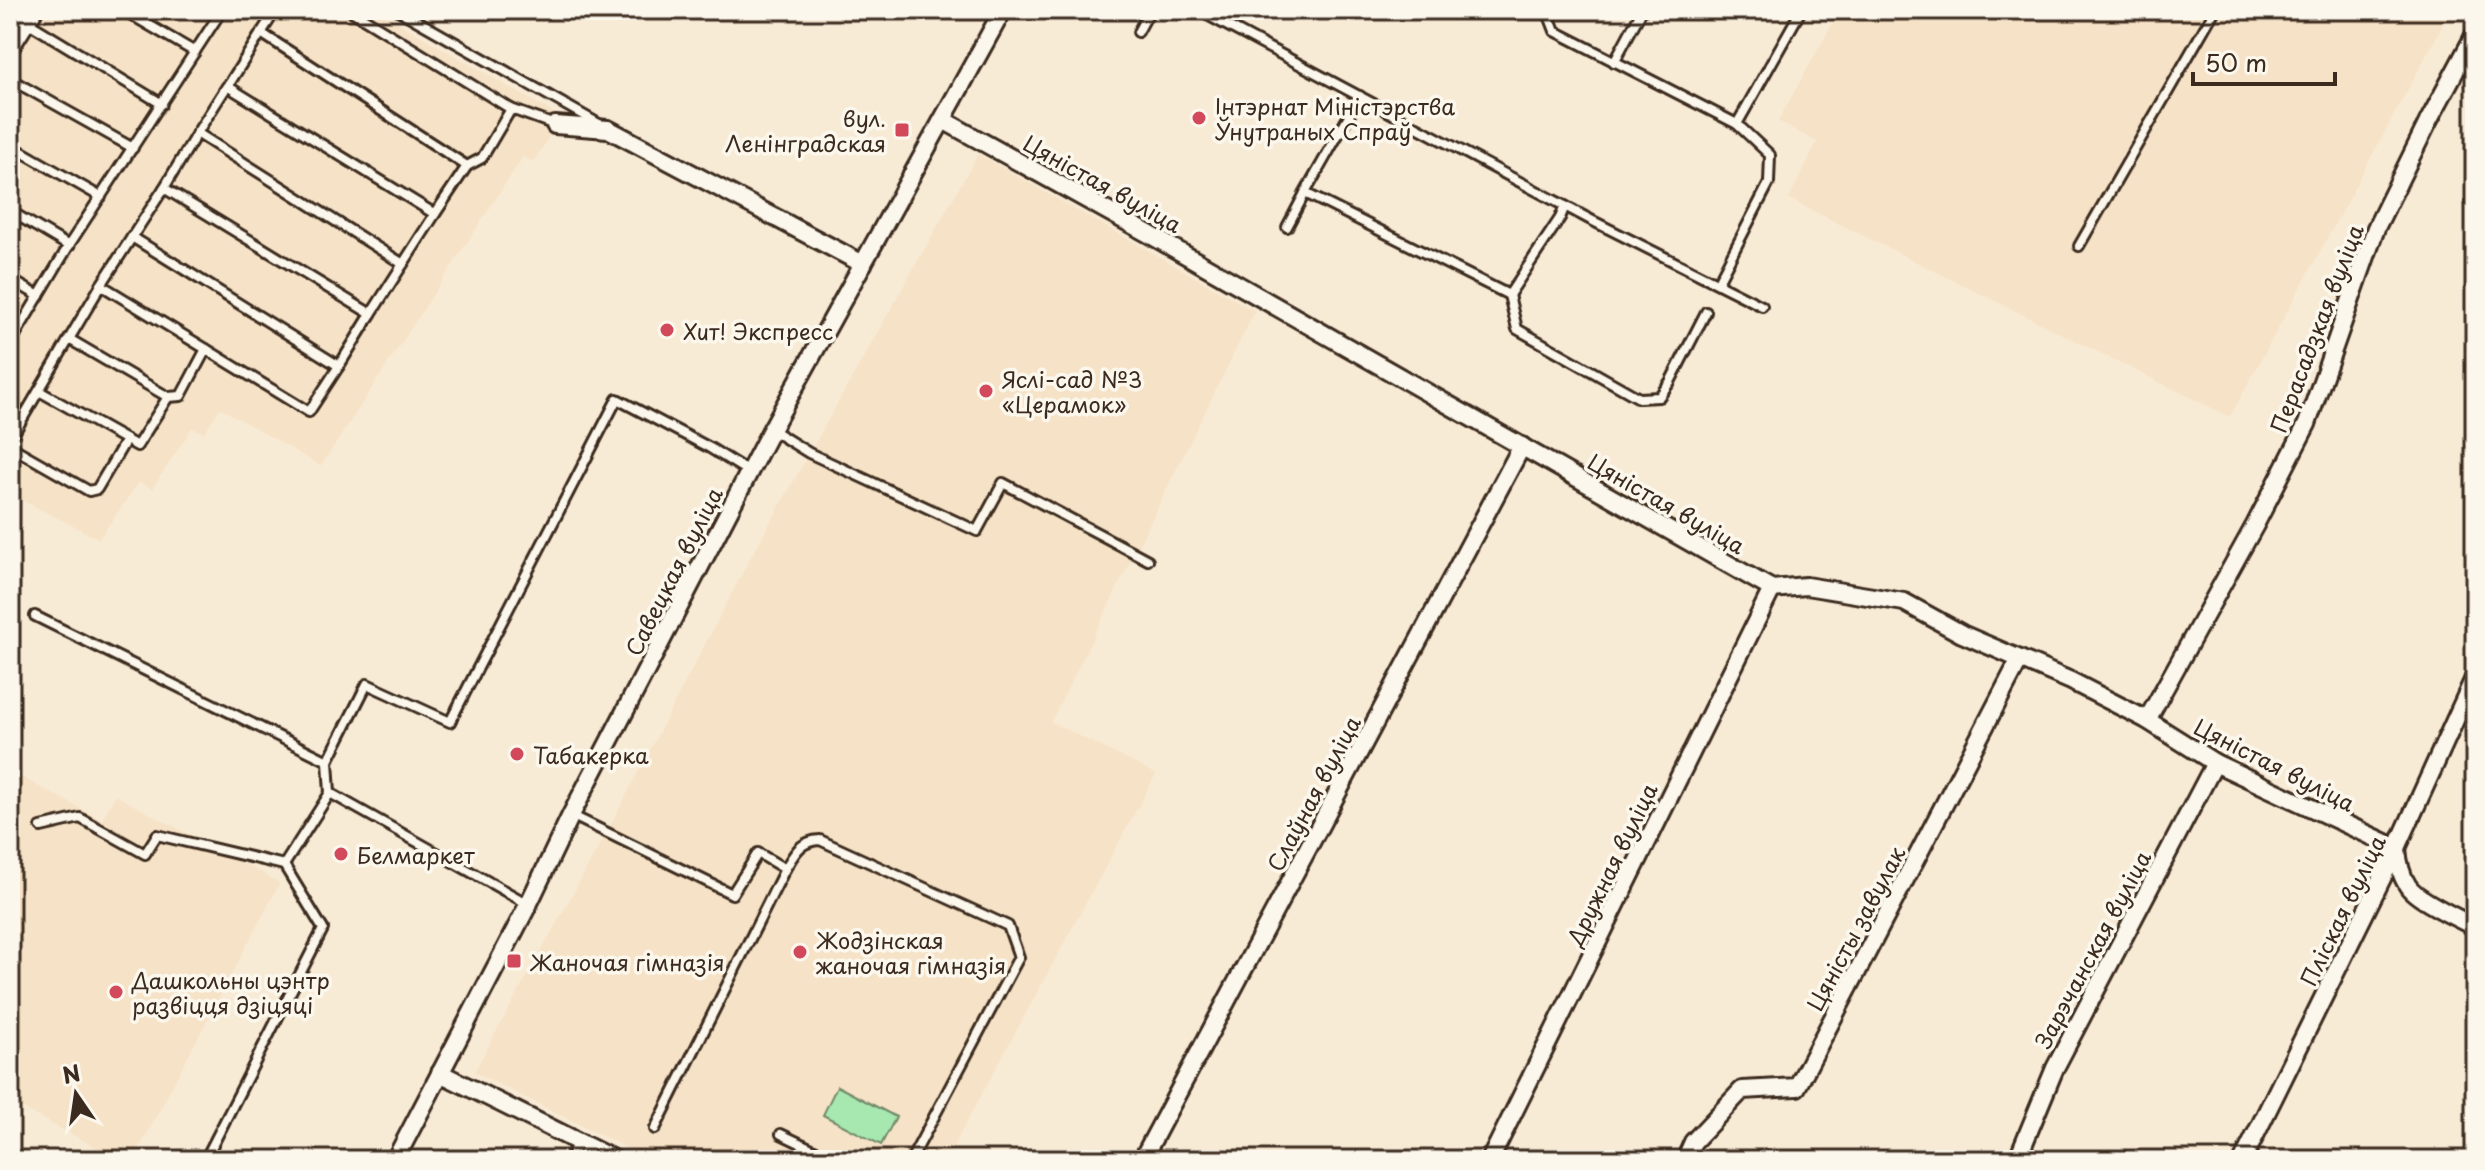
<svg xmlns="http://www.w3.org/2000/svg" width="2485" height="1170" viewBox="0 0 2485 1170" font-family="'Playpen Sans',sans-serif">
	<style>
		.built { fill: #f6e2c6 }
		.green { fill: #a7e8b1; stroke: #718968; stroke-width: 2 }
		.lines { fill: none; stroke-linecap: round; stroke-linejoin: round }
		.lane-casing { stroke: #3b2a1e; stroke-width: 14 }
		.street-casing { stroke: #3b2a1e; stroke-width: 22 }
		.lane { stroke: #fbf7ec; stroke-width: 8 }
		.street { stroke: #fbf7ec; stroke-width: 16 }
		.poi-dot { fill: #d1495b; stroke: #fbf7ec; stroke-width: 3 }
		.labels { text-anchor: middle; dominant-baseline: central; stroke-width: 7; stroke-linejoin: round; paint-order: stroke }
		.poi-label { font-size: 22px; fill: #3b2a1e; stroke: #fbf7ec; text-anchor: start }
		.street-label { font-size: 22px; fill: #3b2a1e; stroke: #fbf7ec }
	</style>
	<rect width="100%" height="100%" fill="#f8ebd6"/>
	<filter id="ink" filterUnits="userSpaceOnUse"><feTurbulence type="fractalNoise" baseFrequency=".0125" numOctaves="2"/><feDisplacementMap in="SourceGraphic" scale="16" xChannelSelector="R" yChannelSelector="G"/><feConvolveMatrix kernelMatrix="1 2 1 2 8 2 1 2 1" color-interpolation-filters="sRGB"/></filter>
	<g filter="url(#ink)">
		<g class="built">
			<path d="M28,10H376L559,116L546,142L533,162L523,157L321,466L220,408L204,433L192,428L152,489L139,482L99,539L10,494V39Z"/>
			<path d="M1840,10H2451L2230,417L1789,199L1817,142L1778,121Z"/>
			<path d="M978,154L1255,311L1051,722L1156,774L946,1160H651L474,1072L607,832L747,564Z"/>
			<path d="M10,771L102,820L115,795L280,883L133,1160H120L10,1102Z"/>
		</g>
		<path class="green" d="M837,1086L896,1117L881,1145L823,1115Z"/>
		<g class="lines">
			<g class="lane-casing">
				<g id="lane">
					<path d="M123,10L195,52"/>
					<path d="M350,10L511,109L482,158L467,166"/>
					<path d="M398,10L599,124"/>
					<path d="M1198,10L1591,220L1762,306"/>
					<path d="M1547,10L1555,31L1737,124L1799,14L1798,10"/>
					<path d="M27,22L162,104"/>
					<path d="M1138,32L1150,10"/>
					<path d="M261,33L276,10"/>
					<path d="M1614,62L1642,10"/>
					<path d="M10,79L133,148"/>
					<path d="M226,89L261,33L467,166L435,214"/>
					<path d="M1360,96L1305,193L1509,295L1560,218L1565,206"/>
					<path d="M511,109L555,125"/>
					<path d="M197,133L227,86L435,214L403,264"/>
					<path d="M10,145L101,197"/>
					<path d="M164,188L197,133L403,264L371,314"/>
					<path d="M10,211L69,246"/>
					<path d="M1287,227L1305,193"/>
					<path d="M132,237L164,188L371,314L339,366"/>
					<path d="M2079,246L2215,10"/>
					<path d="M10,279L39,296"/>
					<path d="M1718,282L1769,183L1770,155L1737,124"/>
					<path d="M101,285L132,237L339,366L309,412L206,349"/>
					<path d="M1509,295L1517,329L1639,398L1659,397L1670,382L1706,312"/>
					<path d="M69,339L101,285L206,349L181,396L168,397"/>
					<path d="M10,344L71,242L222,10"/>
					<path d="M772,430L809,453L977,531L1003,483L1148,560"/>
					<path d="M10,440L69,339L168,397L137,446L39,391"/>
					<path d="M10,446L89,491L97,489L126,440"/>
					<path d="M35,616L328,761L330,793L528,904"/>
					<path d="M328,761L367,684L450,722L617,399L710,448L749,472"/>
					<path d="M571,815L732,894L758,853L785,869C795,853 800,841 820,840L1008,926L1019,957L911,1160"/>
					<path d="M41,827L80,818L145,854L157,835L284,865L330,793"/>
					<path d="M655,1129L785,869"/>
					<path d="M781,1134L835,1160"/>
					<path d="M205,1160L323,929L284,865"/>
					<path d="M569,1160L578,1142"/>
				</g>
			</g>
			<g class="street-casing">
				<g id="street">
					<path d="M10,48L34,10"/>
					<path d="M943,120L1147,233L1772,589L1806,586L1904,602L1962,634L2071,681L2147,720L2215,763L2397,848C2398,862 2400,874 2408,886C2416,899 2459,919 2475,927"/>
					<path d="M555,125L608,129L863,264"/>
					<path d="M2147,720L2255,525L2307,424L2376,228L2429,120L2475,34"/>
					<path d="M440,1073L615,1160"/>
					<path d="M395,1160L528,905L571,815L771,430L1003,10"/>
					<path d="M1142,1160L1522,446"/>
					<path d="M1490,1160L1772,589"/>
					<path d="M1685,1160L1693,1142L1742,1090L1797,1087L2020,659"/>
					<path d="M2017,1160L2055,1068L2215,763"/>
					<path d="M2243,1160L2397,848L2475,676"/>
				</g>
			</g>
			<use href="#lane" class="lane"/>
			<use href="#street" class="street"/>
		</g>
	</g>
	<g class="poi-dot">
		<circle cx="1199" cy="118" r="8"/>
		<rect x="894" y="122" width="16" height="16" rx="4"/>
		<circle cx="667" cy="330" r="8"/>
		<circle cx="986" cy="391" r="8"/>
		<circle cx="517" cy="754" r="8"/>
		<circle cx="341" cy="854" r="8"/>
		<circle cx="800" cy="952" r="8"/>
		<rect x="506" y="953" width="16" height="16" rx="4"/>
		<circle cx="116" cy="992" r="8"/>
	</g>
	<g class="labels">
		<g class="poi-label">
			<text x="1215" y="105">Інтэрнат Міністэрства<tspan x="1215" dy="25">Ўнутраных Спраў</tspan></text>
			<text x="886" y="117" text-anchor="end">вул.<tspan x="886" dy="25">Ленінградская</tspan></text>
			<text x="683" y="330">Хит! Экспресс</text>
			<text x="1002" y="378">Яслі-сад №3<tspan x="1002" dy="25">«Церамок»</tspan></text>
			<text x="533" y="754">Табакерка</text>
			<text x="357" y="854">Белмаркет</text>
			<text x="816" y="939">Жодзінская<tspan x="816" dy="25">жаночая гімназія</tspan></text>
			<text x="530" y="961">Жаночая гімназія</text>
			<text x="132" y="979">Дашкольны цэнтр<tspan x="132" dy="25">развіцця дзіцяці</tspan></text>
		</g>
		<g class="street-label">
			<text transform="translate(1103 183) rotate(29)">Цяністая вуліца</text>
			<text transform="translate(2316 328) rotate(-69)">Перасадзкая вуліца</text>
			<text transform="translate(1667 503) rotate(30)">Цяністая вуліца</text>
			<text transform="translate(673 571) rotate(-63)">Савецкая вуліца</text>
			<text transform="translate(2275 764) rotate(27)">Цяністая вуліца</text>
			<text transform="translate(1313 793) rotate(-62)">Слаўная вуліца</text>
			<text transform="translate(1611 864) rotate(-64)">Дружная вуліца</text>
			<text transform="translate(2342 910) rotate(-64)">Пліская вуліца</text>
			<text transform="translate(1855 928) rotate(-62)">Цяністы завулак</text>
			<text transform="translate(2092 949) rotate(-62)">Зарэчанская вуліца</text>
		</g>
	</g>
	<rect width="2485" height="1170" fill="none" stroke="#fbf7ec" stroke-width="40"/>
	<rect x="20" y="20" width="2445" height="1130" fill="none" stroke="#3b2a1e" stroke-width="3" filter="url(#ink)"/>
	<g transform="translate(76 1094) rotate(347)" stroke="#fbf7ec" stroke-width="6" paint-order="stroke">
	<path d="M0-6L14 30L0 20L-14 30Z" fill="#3b2a1e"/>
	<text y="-12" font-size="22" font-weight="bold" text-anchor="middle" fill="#3b2a1e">N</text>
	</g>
	<path d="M2193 72v12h142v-12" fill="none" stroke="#3b2a1e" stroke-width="4"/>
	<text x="2205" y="72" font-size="24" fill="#3b2a1e" stroke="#fbf7ec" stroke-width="6" paint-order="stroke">50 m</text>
</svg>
